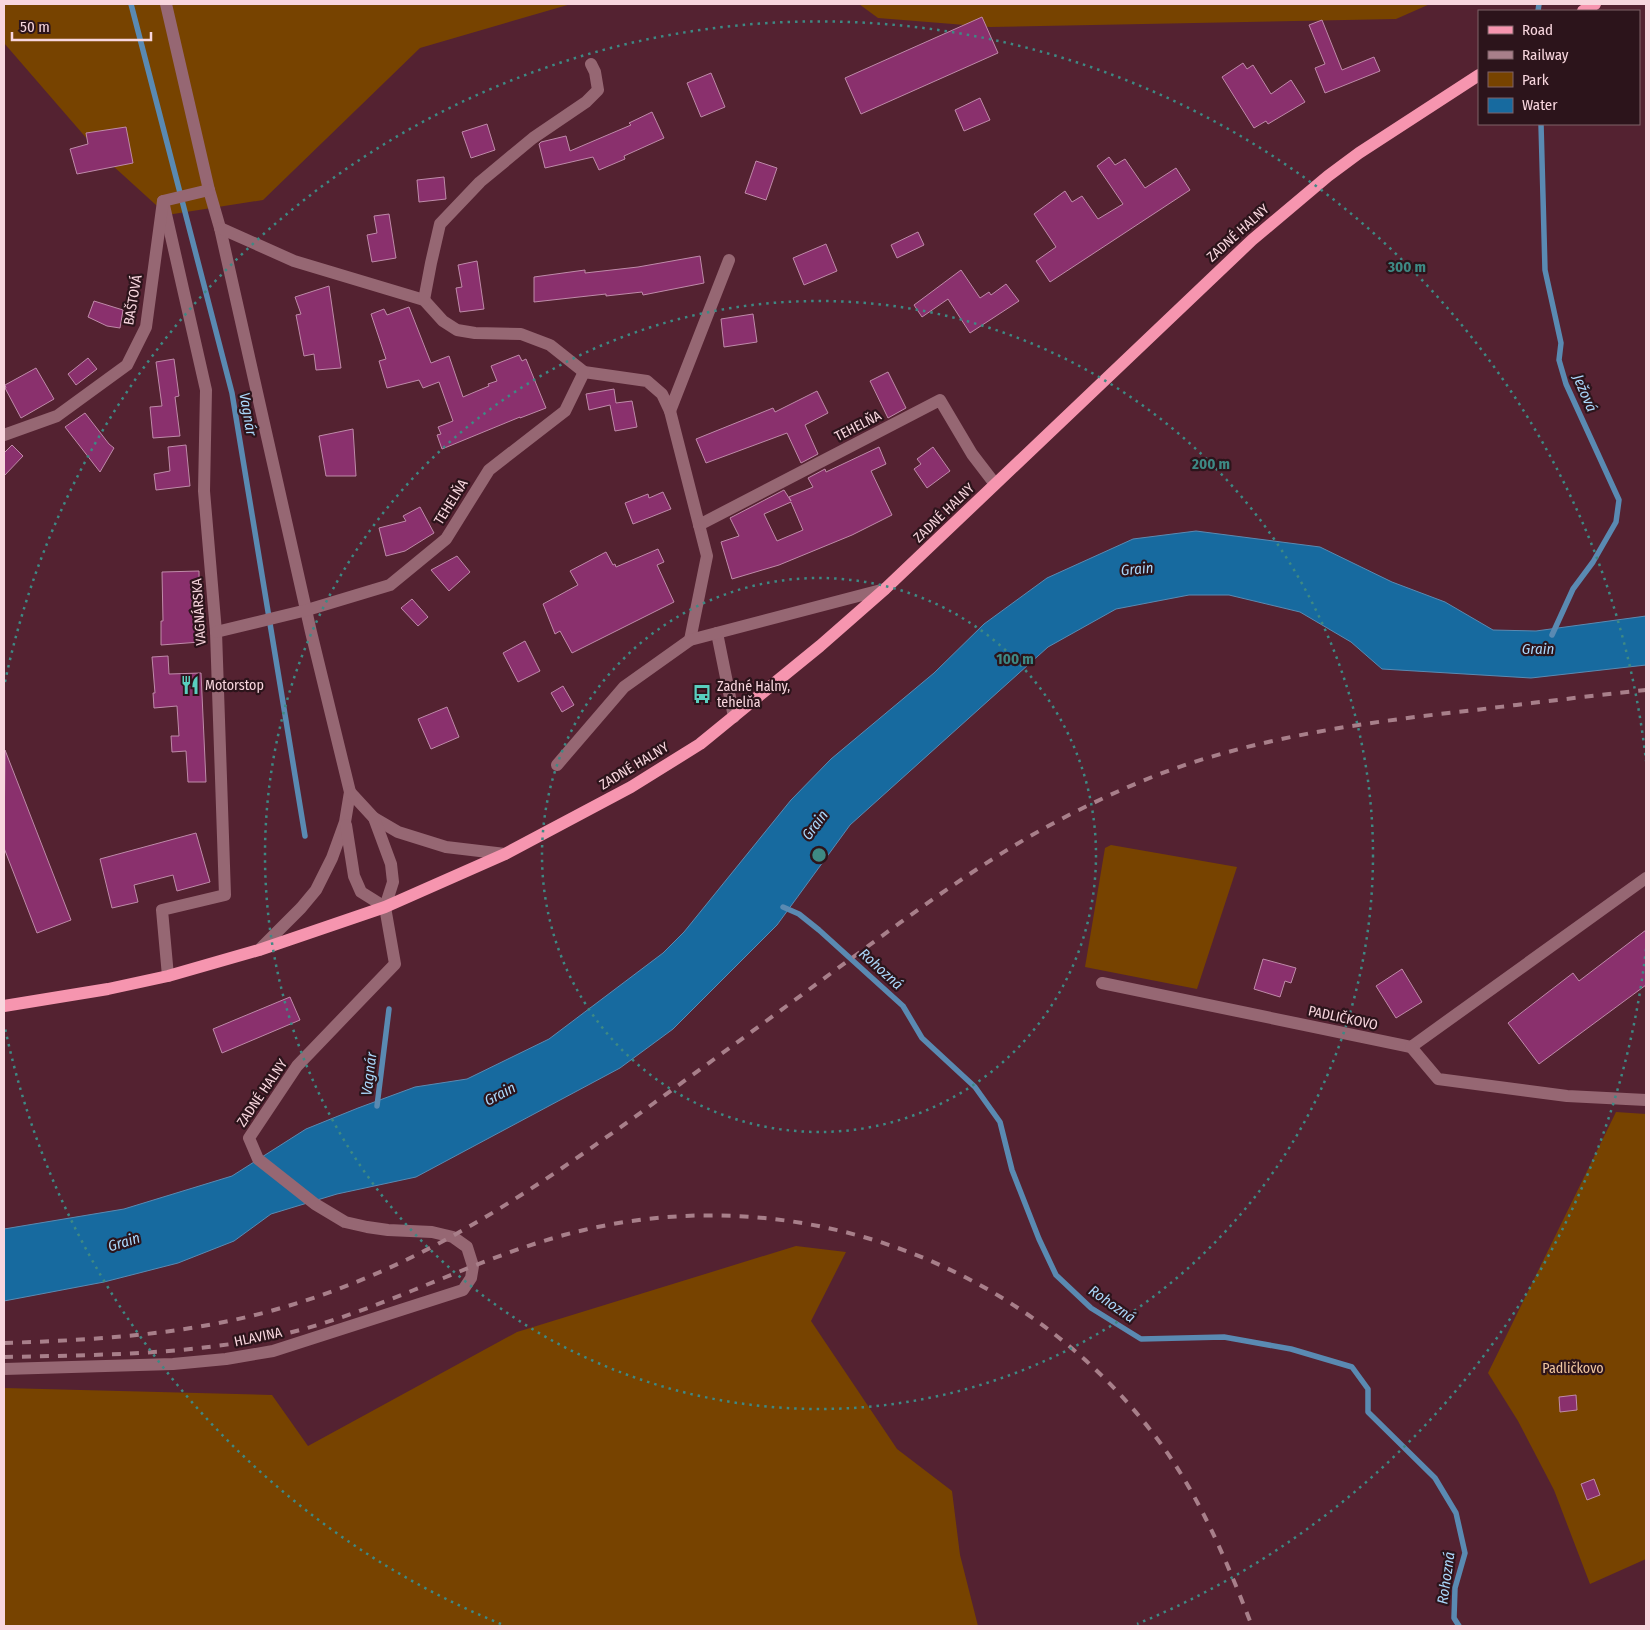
<svg xmlns="http://www.w3.org/2000/svg" width="1650" height="1630" viewBox="0 0 1650 1630" font-family="'Fira Sans Condensed',sans-serif">
	<style>
		.green { fill: #774300 }
		.water { fill: #176a9f; stroke: #5a8ab2 }
		.lines { fill: none; stroke-linecap: round; stroke-linejoin: round }
		.stream { stroke: #5a8ab2; stroke-width: 5.5 }
		.building { fill: #8a306d; stroke: #bf8aa9; fill-rule: evenodd }
		.minor { stroke: #966773; stroke-width: 12 }
		.major { stroke: #f695af; stroke-width: 12 }
		.rail { stroke: #a87f8a; stroke-width: 4; stroke-dasharray: 9 9; stroke-linecap: butt }
		.ring { fill: none; stroke: #3e8984; stroke-width: 2.5; stroke-dasharray: 2.5 5 }
		.labels { text-anchor: middle; dominant-baseline: central; stroke-width: 4.5; stroke-linejoin: round; paint-order: stroke }
		.street-label { font-size: 14px; fill: #f8d6de; stroke: #2c141b }
		.poi-label { font-size: 14px; fill: #f8d6de; stroke: #2c141b; text-anchor: start }
		.park-label { font-size: 14px; fill: #f0c6a1; stroke: #2c141b }
		.water-label { font-size: 15px; font-style: italic; fill: #aad7fa; stroke: #2c141b }
		.centre { fill: #3e8984; stroke: #2c141b; stroke-width: 2.5 }
		.ring-label { font-size: 15px; text-anchor: middle; font-weight: bold; fill: #3e8984; stroke: #2c141b; stroke-width: 4.5; stroke-linejoin: round; paint-order: stroke }
	</style>
	<rect width="100%" height="100%" fill="#542231"/>
	<g class="green">
		<path d="M4,4H571L420,48L263,200L167,215L101,155L4,43Z"/>
		<path d="M859,4H1430L1396,19L990,27L878,18Z"/>
		<path d="M1111,845L1237,867L1197,989L1085,967L1105,848Z"/>
		<path d="M1616,1112L1646,1114V1559L1590,1584L1554,1490L1518,1421L1488,1373Z"/>
		<path d="M796,1246L846,1252L811,1321L897,1449L952,1491L960,1555L978,1626H4V1388L272,1395L308,1446L517,1332Z"/>
	</g>
	<path class="water" d="M1196,531L1320,547L1392,582L1445,602L1493,630L1536,631L1646,616V665L1531,678L1382,669L1351,642L1300,612L1229,595H1189L1116,609L1048,647L850,825L777,925L673,1029L620,1068L416,1177L337,1194L271,1214L234,1241L178,1263L104,1282L4,1301V1229L124,1209L232,1176L306,1129L358,1108L415,1087L467,1079L549,1039L663,953L684,932L791,800L831,759L934,673L984,624L1047,578L1133,539Z"/>
	<g class="lines">
		<g class="stream">
			<path d="M131,4L232,393L305,836"/>
			<path d="M1538,11L1539,4"/>
			<path d="M1541,124L1545,270L1561,343L1559,360L1566,384L1619,500L1616,522L1593,562L1573,589L1552,635"/>
			<path d="M783,907L799,914L819,930L903,1006L922,1038L975,1087L1000,1122L1012,1170L1039,1239L1056,1275L1091,1308L1141,1339L1224,1337L1291,1349L1352,1367L1368,1389V1412L1435,1478L1456,1513L1465,1553L1455,1588L1454,1618L1459,1626"/>
			<path d="M377,1106L389,1009"/>
		</g>
	</g>
	<g class="building">
		<path d="M982,17L998,53L861,114L845,78Z"/>
		<path d="M1322,20L1342,70L1374,57L1380,71L1325,93L1315,68L1325,64L1309,25Z"/>
		<path d="M1243,63L1247,69L1253,65L1271,94L1291,80L1305,102L1268,124L1266,121L1254,128L1222,77Z"/>
		<path d="M711,73L725,107L701,117L687,83Z"/>
		<path d="M980,98L990,120L964,131L955,110Z"/>
		<path d="M652,112L664,138L624,156L625,159L599,170L593,157L545,168L539,144L541,142L566,136L570,151L631,125L629,123Z"/>
		<path d="M487,124L495,150L471,158L462,132Z"/>
		<path d="M126,127L133,163L77,174L70,149L88,144L86,133Z"/>
		<path d="M1109,157L1115,165L1125,159L1145,188L1176,168L1190,190L1050,282L1036,261L1056,247L1034,214L1065,191L1072,202L1082,196L1098,219L1123,204L1097,166Z"/>
		<path d="M756,161L777,168L766,200L745,193Z"/>
		<path d="M444,177L446,199L419,202L417,180Z"/>
		<path d="M389,214L396,258L372,262L367,235L377,233L374,216Z"/>
		<path d="M918,232L924,245L897,258L891,245Z"/>
		<path d="M826,244L837,271L804,285L793,258Z"/>
		<path d="M700,256L704,283L643,295L642,292L606,296V294L534,302V277L585,270V273L638,267Z"/>
		<path d="M477,261L484,309L460,312L456,288L462,287L458,265Z"/>
		<path d="M961,270L980,298L989,292L991,295L1006,284L1019,301L970,333L948,299L922,317L914,305Z"/>
		<path d="M329,286L341,368L316,370L314,354L304,356L296,315L301,314L295,297Z"/>
		<path d="M94,301L123,310L120,328L107,326L88,317Z"/>
		<path d="M409,307L431,363L449,356L463,397L489,386L488,384L497,381L491,366L519,355L522,361L526,359L546,408L520,418V417L442,449L437,435L441,434L438,427L453,421L439,382L423,388L419,380L387,388L379,361L386,359L371,314L384,309L387,315Z"/>
		<path d="M753,314L757,342L724,347L721,319Z"/>
		<path d="M88,358L97,369L76,385L68,374Z"/>
		<path d="M174,359L179,396L175,397L180,436L153,438L150,407L162,406L156,362Z"/>
		<path d="M36,368L54,399L21,418L5,388H6L5,385Z"/>
		<path d="M888,372L906,408L888,418L870,381Z"/>
		<path d="M614,389L616,403L632,401L637,427L615,431L610,405L589,410L586,394Z"/>
		<path d="M817,391L828,413L805,425L818,454L801,463L787,433L706,463L696,439L773,408L775,412Z"/>
		<path d="M85,413L109,444L114,448L100,472L65,427Z"/>
		<path d="M353,429L356,476H326L319,436Z"/>
		<path d="M12,445L23,456L4,476V453Z"/>
		<path d="M186,445L190,486L156,490L154,474L170,471L168,447Z"/>
		<path d="M879,447L886,464L871,471L892,515L852,535L779,565L732,579L721,542L739,536L730,518L784,490L791,501L789,497L813,487L808,478L825,469L826,472ZM791,502L803,530L777,541L764,514Z"/>
		<path d="M933,447L950,471L927,488L914,469L921,464L917,459Z"/>
		<path d="M663,492L671,509L633,524L625,503L648,494L649,498Z"/>
		<path d="M420,507L434,533L405,551L386,556L379,528L406,521L403,516Z"/>
		<path d="M658,549L664,562L657,565L674,602L572,653L560,631L555,634L543,604L578,585L570,571L606,552L613,565L615,564L616,567Z"/>
		<path d="M457,556L470,572L449,591L431,570Z"/>
		<path d="M199,571L200,642L161,645V621H163L162,572Z"/>
		<path d="M412,599L428,617L418,626L401,608Z"/>
		<path d="M525,641L540,671L518,682L503,653Z"/>
		<path d="M168,656L169,674L201,673L206,782H188L186,751L172,752L171,736H179L177,706L154,708L153,693H155L152,657Z"/>
		<path d="M563,686L574,705L562,712L551,693Z"/>
		<path d="M447,707L459,737L431,749L418,719Z"/>
		<path d="M5,750L71,920L37,933L4,848Z"/>
		<path d="M196,833L210,882L177,891L173,875L134,885L138,902L112,908L100,859Z"/>
		<path d="M1646,930V985L1539,1064L1508,1023L1573,973L1579,981Z"/>
		<path d="M1263,959L1296,968L1291,983L1285,981L1280,997L1254,989Z"/>
		<path d="M1402,969L1422,1002L1396,1018L1376,986Z"/>
		<path d="M290,997L300,1020L222,1053L213,1029Z"/>
		<path d="M1576,1395L1577,1410L1560,1412L1559,1397Z"/>
		<path d="M1594,1479L1600,1495L1587,1500L1581,1484Z"/>
	</g>
	<g class="lines">
		<g class="minor">
			<path d="M166,4L209,190L220,228L311,632L350,792L345,822L332,858L316,890L301,908L259,950"/>
			<path d="M163,201L206,390L204,491L216,632L225,895L162,910L168,976"/>
			<path d="M220,228L294,261L424,300L443,321L457,330L475,333L521,334L550,345L584,372L647,381L662,394L670,411L729,260"/>
			<path d="M424,300L431,263L440,224L480,182L533,138L586,102L598,90L595,72L591,64"/>
			<path d="M670,411L707,556L690,640"/>
			<path d="M4,435L57,416L127,365L146,327L163,201L209,190"/>
			<path d="M699,525L940,400L972,454L995,484"/>
			<path d="M216,632L307,610L390,585L446,539L489,470L565,411L584,372"/>
			<path d="M717,633L734,717"/>
			<path d="M557,765L624,687L690,640L885,589"/>
			<path d="M374,818L398,832L446,847L505,854"/>
			<path d="M346,825L354,876L361,892L385,907"/>
			<path d="M1102,983L1411,1047L1646,878"/>
			<path d="M1411,1047L1438,1079L1567,1096L1646,1100"/>
			<path d="M4,1369L173,1364L226,1359L273,1351L463,1290L471,1278L473,1266L467,1247L453,1237L432,1232L388,1230L367,1227L345,1222L315,1204L258,1159L249,1138L297,1066L395,964L385,907L393,882L391,864L374,818L350,792"/>
		</g>
		<g class="major">
			<path d="M1583,11L1595,4"/>
			<path d="M4,1006L108,989L168,976L259,950L385,907L505,854L631,787L700,744L820,646L885,589L1252,240L1328,176L1359,153L1479,75"/>
		</g>
		<g class="rail">
			<path d="M4,1343C95,1340 185,1335 274,1310C419,1270 534,1190 654,1103C713,1060 772,1017 830,974C911,915 991,853 1081,809C1121,789 1163,771 1207,758C1294,732 1384,720 1475,710C1532,703 1589,696 1646,690"/>
			<path d="M4,1357C96,1355 190,1355 280,1335C385,1311 480,1254 584,1230C801,1179 1029,1264 1161,1444C1201,1499 1227,1562 1252,1626"/>
		</g>
	</g>
	<g class="ring">
		<circle cx="819" cy="855" r="277"/>
		<circle cx="819" cy="855" r="554"/>
		<path d="M1646 949A832 832 0 0 1 1137 1624M501 1624A832 832 0 0 1 5 1028M5 682A832 832 0 0 1 1646 761"/>
	</g>
	<defs>
		<g id="restaurant-bare" transform="scale(1.5)"><path d="M-5-6h1v4h1v-4h1v4h1v-4h1v5L-1.5 .5V6h-2V.5L-5-1ZM5-6V6H3V1.5H1.5Q1.5-4 5-6Z" fill="#59cebe" stroke="#2c141b" stroke-width="2.5" paint-order="stroke"/></g>
		<g id="bus-bare" transform="scale(1.5)"><path d="M-5-6H5V4H4V6H2V4H-2V6H-4V4H-5ZM-3.5-4V0h7V-4ZM-3.5 1.2v1.5H-2V1.2ZM2 1.2v1.5H3.5V1.2Z" fill="#59cebe" stroke="#2c141b" stroke-width="2.5" paint-order="stroke"/></g>
	</defs>
	<g fill-rule="evenodd">
		<use href="#restaurant-bare" x="190" y="685"/>
		<use href="#bus-bare" x="702" y="694"/>
	</g>
	<g class="labels">
		<g class="street-label">
			<text transform="translate(1238 233) rotate(-42)">ZADNÉ HALNY</text>
			<text transform="translate(133 300) rotate(-80)">BAŠTOVÁ</text>
			<text transform="translate(858 426) rotate(-27)">TEHELŇA</text>
			<text transform="translate(451 502) rotate(-58)">TEHELŇA</text>
			<text transform="translate(944 513) rotate(-44)">ZADNÉ HALNY</text>
			<text transform="translate(199 612) rotate(-94)">VAGNÁRSKA</text>
			<text transform="translate(634 766) rotate(-31)">ZADNÉ HALNY</text>
			<text transform="translate(1343 1018) rotate(12)">PADLIČKOVO</text>
			<text transform="translate(262 1093) rotate(-56)">ZADNÉ HALNY</text>
			<text transform="translate(258 1337) rotate(-12)">HLAVINA</text>
		</g>
		<g class="poi-label">
			<text x="205" y="685">Motorstop</text>
			<text x="717" y="686">Zadné Halny,<tspan x="717" dy="16">tehelňa</tspan></text>
		</g>
		<g class="park-label">
			<text x="1573" y="1368">Padličkovo</text>
		</g>
		<g class="water-label">
			<text transform="translate(1585 393) rotate(67)">Ježová</text>
			<text transform="translate(248 414) rotate(80)">Vagnár</text>
			<text transform="translate(1137 569) rotate(-5)">Grain</text>
			<text x="1538" y="649">Grain</text>
			<text transform="translate(815 825) rotate(-53)">Grain</text>
			<text transform="translate(881 969) rotate(42)">Rohozná</text>
			<text transform="translate(369 1074) rotate(-83)">Vagnár</text>
			<text transform="translate(500 1094) rotate(-27)">Grain</text>
			<text transform="translate(124 1242) rotate(-17)">Grain</text>
			<text transform="translate(1112 1304) rotate(35)">Rohozná</text>
			<text transform="translate(1446 1578) rotate(-82)">Rohozná</text>
		</g>
	</g>
	<circle cx="819" cy="855" r="8" class="centre"/>
	<g class="ring-label">
		<text x="1407" y="272">300 m</text>
		<text x="1211" y="469">200 m</text>
		<text x="1015" y="664">100 m</text>
	</g>
	<rect width="1650" height="1630" fill="none" stroke="#f8d6de" stroke-width="10"/>
	<rect x="1478" y="10" width="162" height="115" fill="#2c141b" stroke="#7e6269"/>
	<rect x="1488" y="26" width="25" height="8" fill="#f695af" stroke="#7e6269"/>
	<text x="1522" y="35" font-size="15" fill="#f8d6de">Road</text>
	<rect x="1488" y="51" width="25" height="8" fill="#a87f8a" stroke="#7e6269"/>
	<text x="1522" y="60" font-size="15" fill="#f8d6de">Railway</text>
	<rect x="1488" y="72" width="25" height="15" fill="#774300" stroke="#7e6269"/>
	<text x="1522" y="85" font-size="15" fill="#f8d6de">Park</text>
	<rect x="1488" y="98" width="25" height="15" fill="#176a9f" stroke="#7e6269"/>
	<text x="1522" y="110" font-size="15" fill="#f8d6de">Water</text>
	<path d="M12 32v8h139v-8" fill="none" stroke="#f8d6de" stroke-width="2.5"/>
	<text x="20" y="32" font-size="15" fill="#f8d6de" stroke="#2c141b" stroke-width="4" paint-order="stroke">50 m</text>
</svg>
